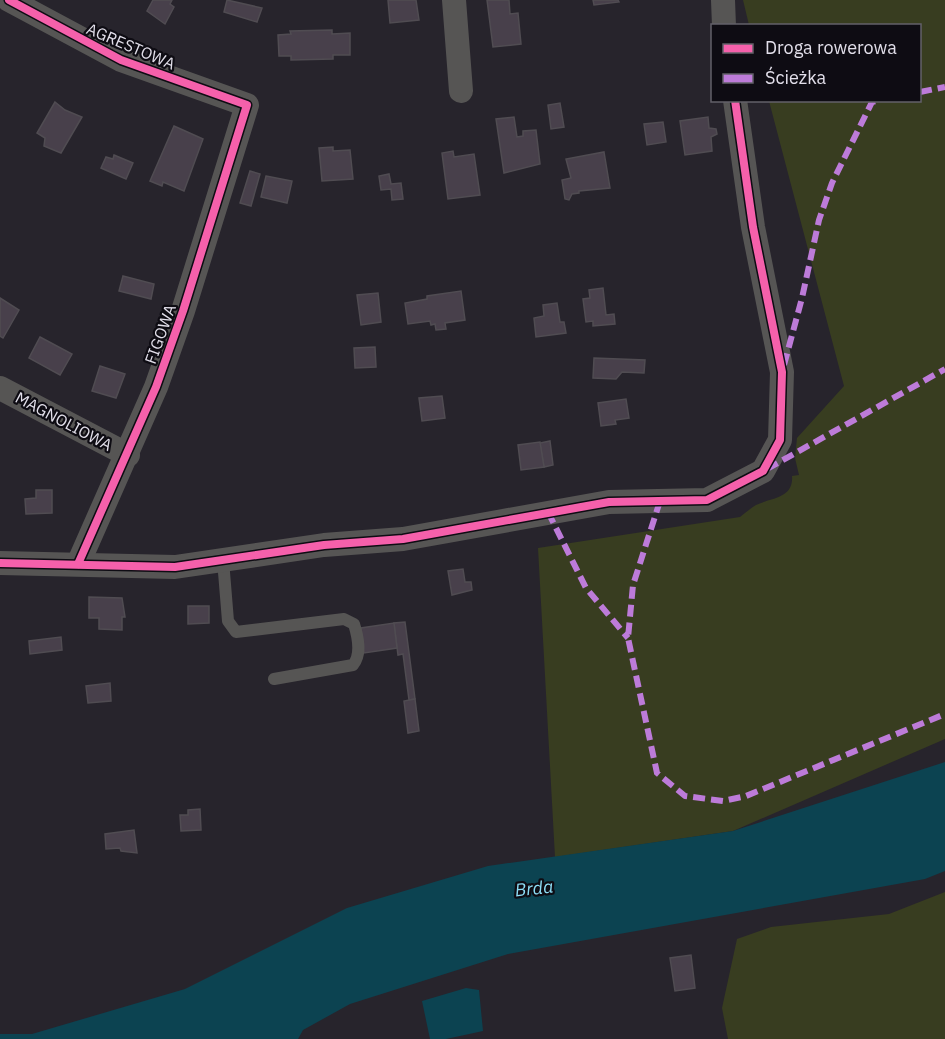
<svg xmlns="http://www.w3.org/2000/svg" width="945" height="1039" viewBox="0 0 945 1039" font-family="'IBM Plex Sans',sans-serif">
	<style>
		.green { fill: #383d20 }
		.water { fill: #0c4351 }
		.building { fill: #48404b; stroke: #504c52; stroke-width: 1.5 }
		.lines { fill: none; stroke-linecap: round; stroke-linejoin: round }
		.service { stroke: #565554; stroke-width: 12 }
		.minor { stroke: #565554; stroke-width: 24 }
		.quiet { stroke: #bd7bd9; stroke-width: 6; stroke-dasharray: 12 6; stroke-linecap: butt }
		.cycleway-casing { stroke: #0e0c13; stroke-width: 11 }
		.cycleway { stroke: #f560ab; stroke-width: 8 }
		.labels { text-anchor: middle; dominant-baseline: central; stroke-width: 4.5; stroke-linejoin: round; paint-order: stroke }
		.street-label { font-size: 16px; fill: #e2dfea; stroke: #0e0c13 }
		.water-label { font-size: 18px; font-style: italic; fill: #8ddef6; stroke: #0e0c13 }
	</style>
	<rect width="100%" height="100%" fill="#27242c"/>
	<g class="green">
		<path d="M743,0H945V739L733,831L555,857L538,548L740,517C745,513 751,508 756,505C770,498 794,499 792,476L799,475L795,458L797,438L844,386L769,101L920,100V26L749,25Z"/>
		<path d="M945,892V1039H728L722,1008L737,939L771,927L889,914Z"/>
	</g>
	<g class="water">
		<path d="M945,762V871L925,879L508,954L350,1004L303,1030L298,1039H0V1034H32L185,989L347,908L488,866L733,831Z"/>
		<path d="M466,988L479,990L483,1031L446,1039H430L422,1001Z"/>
	</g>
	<g class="building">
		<path d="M153,0H172L170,4L174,7L165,24L147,11Z"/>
		<path d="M227,0L262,8L257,22L224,12Z"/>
		<path d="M388,0H416L419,20L390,23Z"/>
		<path d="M487,0H509L510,14L518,13L521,44L493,47Z"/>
		<path d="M593,0H618L619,2L594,5Z"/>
		<path d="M332,30V34L350,33V55H333V59L291,60V56H279L278,35L291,34L290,31Z"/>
		<path d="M55,102L65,110L82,117L61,153L44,146L45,138L37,133Z"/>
		<path d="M560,103L564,127L551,129L548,105Z"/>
		<path d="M514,117L517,137L523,136V131L536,130L540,164L504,173L496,119Z"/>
		<path d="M708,117L709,128L716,129L717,134L711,137L712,151L685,155L680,121Z"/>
		<path d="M663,122L666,142L647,145L644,124Z"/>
		<path d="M174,126L203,139L184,191L163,182L162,186L150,181Z"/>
		<path d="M333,147V151L350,150L353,179L322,181L319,148Z"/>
		<path d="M453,151L454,157L474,154L480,195L448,199L442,153Z"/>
		<path d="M604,152L610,188L579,191V193L572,194L569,200L565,199L562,180L571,178L566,159Z"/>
		<path d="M114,155L133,163L126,179L101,168L106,157L113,159Z"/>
		<path d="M250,171L260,174L251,206L240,203Z"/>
		<path d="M389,174L391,184L401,183L403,199L392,200L391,189L381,190L379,176Z"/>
		<path d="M266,176L292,181L287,203L261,197Z"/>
		<path d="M123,276L154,284L151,299L119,291Z"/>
		<path d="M603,288L606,315L614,314L615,324L593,326V321L586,322L583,299L590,298L589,290Z"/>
		<path d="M461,291L465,320L445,323L446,329L436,330L435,324L431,325L430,321L408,324L405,303L427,299V296Z"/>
		<path d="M378,293L381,322L361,325L357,295Z"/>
		<path d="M0,298L19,310L3,338L0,336Z"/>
		<path d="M557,303L560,322H564L566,333L536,337L534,318L544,316L543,305Z"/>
		<path d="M40,337L72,354L60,375L29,358Z"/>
		<path d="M375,347L376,367L355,368L354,348Z"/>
		<path d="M594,358L645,360L644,373L622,372L616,379L593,378Z"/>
		<path d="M100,366L125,374L116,398L92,391Z"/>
		<path d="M442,396L445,418L422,421L419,398Z"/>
		<path d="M626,399L629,418L615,420L616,424L601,426L598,403Z"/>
		<path d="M550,441L553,465L544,467L540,443Z"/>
		<path d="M540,442L544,467L521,470L518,445Z"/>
		<path d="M36,490H52V513L26,514L25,499L36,498Z"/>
		<path d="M463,569L465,582H471L472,590L452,595L448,571Z"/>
		<path d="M89,597L122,598L125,617H122V630L99,629V618H89Z"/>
		<path d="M188,606H209V623L188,624Z"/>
		<path d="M405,622L415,699L409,700L403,654L398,655L394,623Z"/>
		<path d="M394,623L397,648L364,653L361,628Z"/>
		<path d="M61,637L62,650L30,654L29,641Z"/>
		<path d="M110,683L111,701L88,703L86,686Z"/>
		<path d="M415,699L419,731L408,733L404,701Z"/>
		<path d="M200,809L201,830L181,831L180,815H188V810Z"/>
		<path d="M134,830L137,853L121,851L120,848L106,849L105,834Z"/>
		<path d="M691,955L695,988L675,991L670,958Z"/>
	</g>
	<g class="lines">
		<path class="service" d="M223,560L228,621L236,632L344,619L354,624C358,637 362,654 353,665L274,679"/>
		<g class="minor">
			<path d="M9,0L121,60L247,105L183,311L156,387L78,564"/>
			<path d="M454,0L461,91"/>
			<path d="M723,0L724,26"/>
			<path d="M0,388L128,455"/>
			<path d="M0,563L175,567L324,545L403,539L609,502L707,500L763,471L780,440L782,372L753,227L735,100"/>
		</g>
		<g class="quiet">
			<path d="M920,92L945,87"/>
			<path d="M784,365L802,298L819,220L832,183L872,102L881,100"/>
			<path d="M767,469L945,369"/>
			<path d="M660,501L633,585L628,638L657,773L685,796L723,801L746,796L945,714"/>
			<path d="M548,512L586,588L628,638"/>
		</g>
		<g class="cycleway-casing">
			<g id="cycleway">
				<path d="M9,0L121,60L247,105L183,311L156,387L78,564"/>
				<path d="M0,563L175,567L324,545L403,539L609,502L707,500L763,471L780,440L782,372L753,227L735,100"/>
			</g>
		</g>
		<use href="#cycleway" class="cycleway"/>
	</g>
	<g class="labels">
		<g class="street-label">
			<text transform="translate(131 46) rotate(23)">AGRESTOWA</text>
			<text transform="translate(160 334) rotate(-70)">FIGOWA</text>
			<text transform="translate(64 421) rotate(28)">MAGNOLIOWA</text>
		</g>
		<g class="water-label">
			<text transform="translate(534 888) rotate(-6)">Brda</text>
		</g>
	</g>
	<rect x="711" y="24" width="210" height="78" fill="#0e0c13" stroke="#636069" stroke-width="1.5"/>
	<rect x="723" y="44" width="30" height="9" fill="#f560ab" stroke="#636069" stroke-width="1.5"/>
	<text x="765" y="54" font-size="18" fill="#e2dfea">Droga rowerowa</text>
	<rect x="723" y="74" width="30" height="9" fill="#bd7bd9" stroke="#636069" stroke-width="1.5"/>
	<text x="765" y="84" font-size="18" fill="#e2dfea">Ścieżka</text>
</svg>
